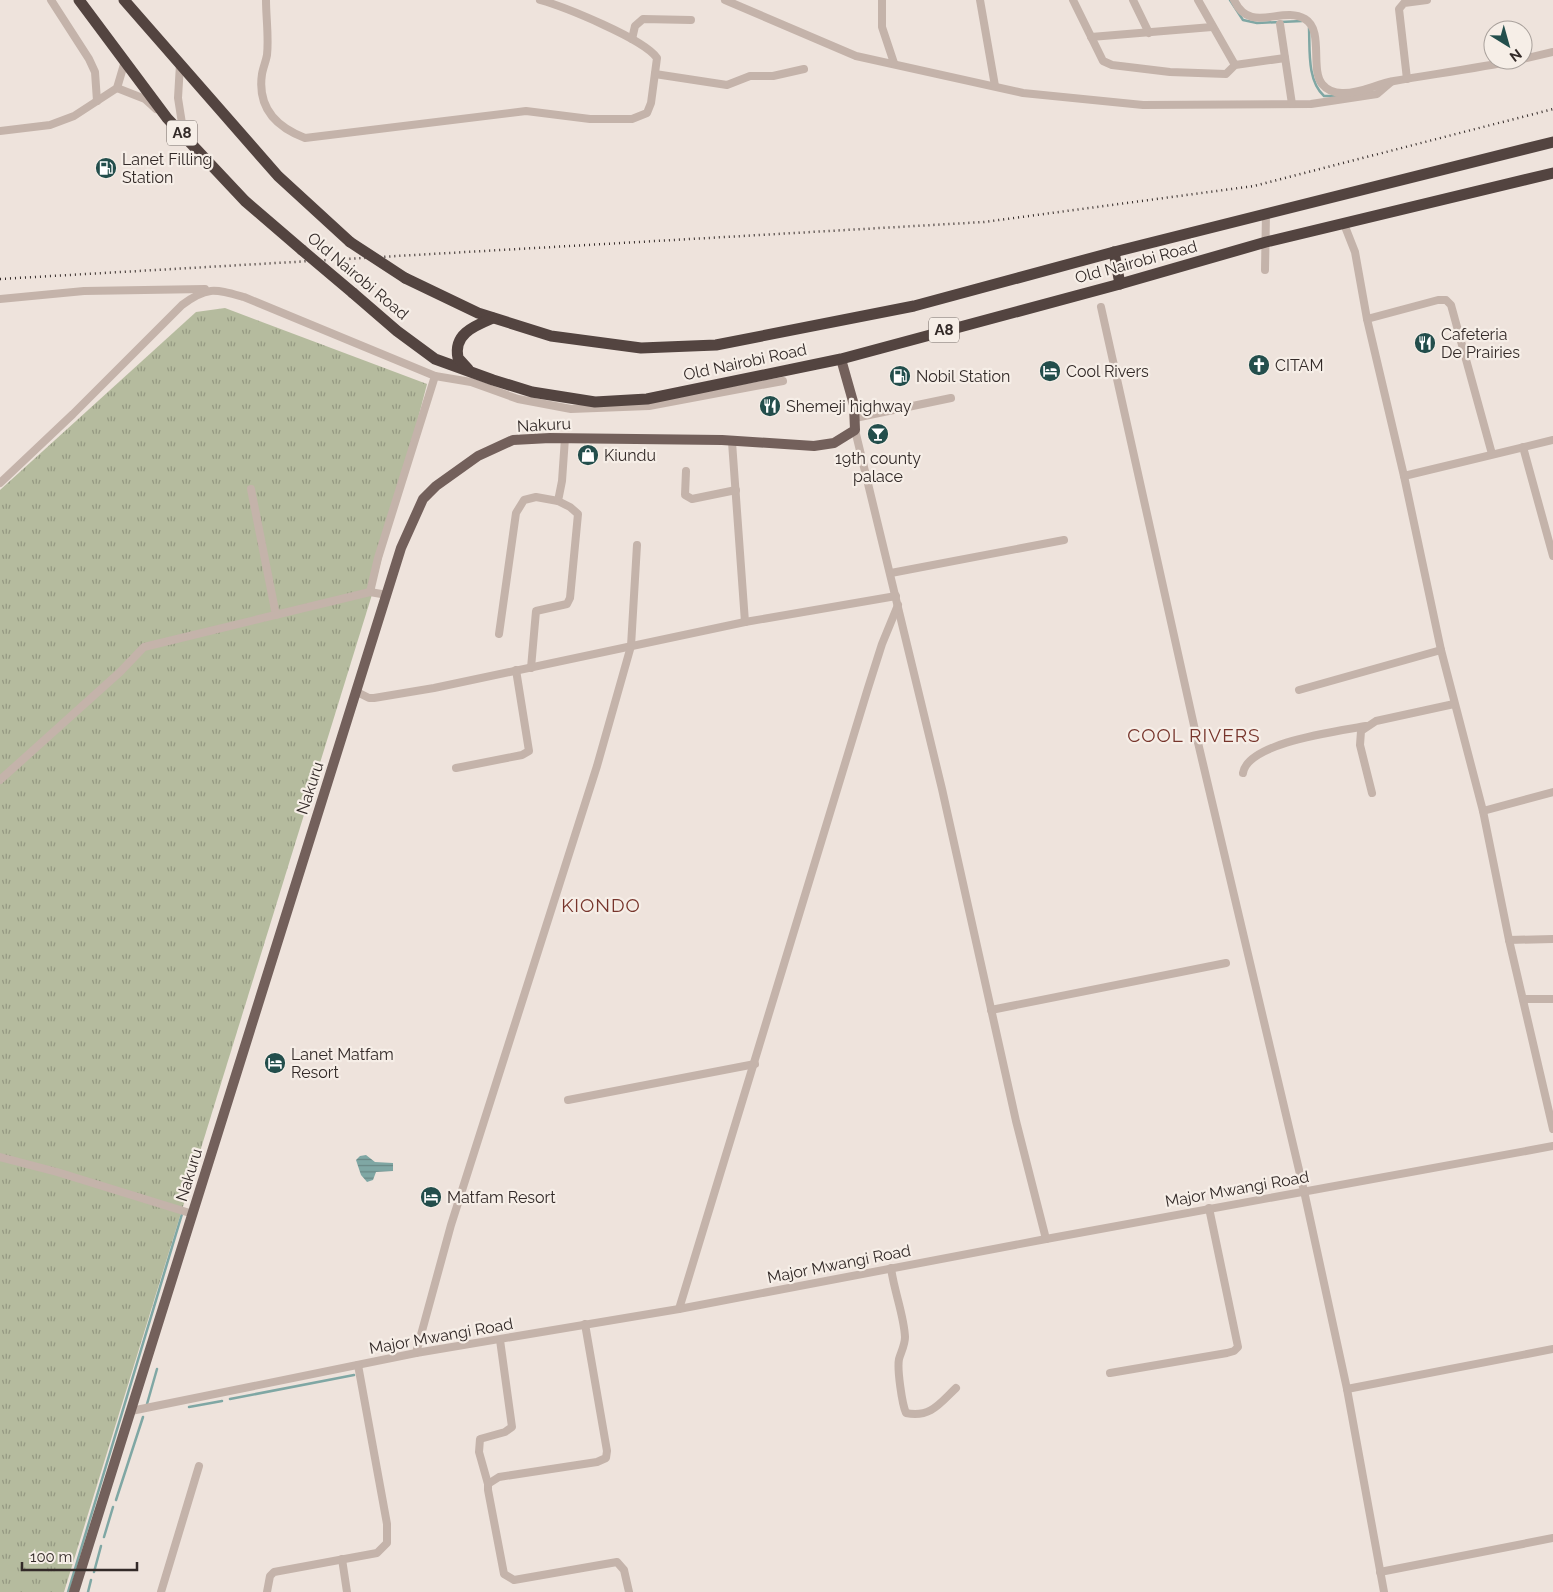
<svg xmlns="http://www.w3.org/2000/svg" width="1553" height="1592" viewBox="0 0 1553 1592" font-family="Raleway,sans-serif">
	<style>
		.grass { fill: url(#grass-tufts) }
		.water { fill: url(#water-rules) }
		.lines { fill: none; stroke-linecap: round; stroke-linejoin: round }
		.stream { stroke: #7fa7a4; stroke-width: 2.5 }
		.minor { stroke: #c4b3aa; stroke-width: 8 }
		.major { stroke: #73605b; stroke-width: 10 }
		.highway { stroke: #534440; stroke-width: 11 }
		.rail { stroke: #332a28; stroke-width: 2.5; stroke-dasharray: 1 4; stroke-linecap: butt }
		.highway-bridge { stroke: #534440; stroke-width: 11 }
		.labels { text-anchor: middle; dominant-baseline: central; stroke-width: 4.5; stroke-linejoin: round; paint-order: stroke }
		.shield { fill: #f6eee7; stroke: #6e6561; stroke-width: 1 }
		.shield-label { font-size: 15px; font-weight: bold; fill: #332a28 }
		.poi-label { font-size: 16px; fill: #332a28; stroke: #f6eee7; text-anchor: start }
		.street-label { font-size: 16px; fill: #332a28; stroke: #f6eee7 }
		.quarter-label { font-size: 19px; letter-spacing: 1px; fill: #77352c; stroke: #f6eee7 }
	</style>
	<defs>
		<pattern id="grass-tufts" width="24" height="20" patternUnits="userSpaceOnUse" patternTransform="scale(1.25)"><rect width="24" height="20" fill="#b5bb9e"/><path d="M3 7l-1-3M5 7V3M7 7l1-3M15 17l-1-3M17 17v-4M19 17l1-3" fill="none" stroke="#949881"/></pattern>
		<pattern id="water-rules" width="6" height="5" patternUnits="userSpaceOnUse" patternTransform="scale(1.25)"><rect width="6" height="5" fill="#7fa7a4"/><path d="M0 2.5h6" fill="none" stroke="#698886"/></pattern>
	</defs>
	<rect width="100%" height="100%" fill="#eee3dc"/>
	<path class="grass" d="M225,308L427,384L374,588L64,1592H0V490L196,312Z"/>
	<path class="water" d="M366,1155L375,1162L393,1163V1171L376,1172L373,1180L367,1182L361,1175L356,1160L360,1156Z"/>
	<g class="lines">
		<g class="stream">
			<path d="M1230,0L1243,20L1257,23L1302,21"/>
			<path d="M1309,28C1310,50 1307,81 1324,96H1339"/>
			<path d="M230,1399L354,1375"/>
			<path d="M147,1404L157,1369"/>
			<path d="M189,1407L222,1401"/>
			<path d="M116,1500L143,1417"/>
			<path d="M104,1537L113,1507"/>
			<path d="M94,1572L101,1546"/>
			<path d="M68,1592L182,1214"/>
			<path d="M88,1592L91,1580"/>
		</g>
		<g class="minor">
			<path d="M51,0L89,59L95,72L97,101"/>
			<path d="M266,0C266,18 269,37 267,55C266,61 263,68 262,74C257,108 276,127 305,138L526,111L590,119H632L647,113L651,103L657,58C644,39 565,7 540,0"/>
			<path d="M725,0L856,56L1023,93L1143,105L1311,104L1377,94L1391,82"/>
			<path d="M882,0V27L894,63"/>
			<path d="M980,0L995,86"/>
			<path d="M1073,0L1103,61L1112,65L1170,72L1226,74L1235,65L1285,58"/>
			<path d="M1133,0L1149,33"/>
			<path d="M1198,0L1235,65"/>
			<path d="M1234,0C1250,35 1282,5 1305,19C1324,30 1310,69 1322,84C1327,90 1334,93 1342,93C1360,94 1376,84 1394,81C1435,74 1477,68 1518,60"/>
			<path d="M1280,24L1292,104"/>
			<path d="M1091,37L1212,27"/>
			<path d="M632,39L635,26L643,19L691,20"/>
			<path d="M1523,59L1553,52"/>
			<path d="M180,64L178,98L184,136"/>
			<path d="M655,74L727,85L750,76H773L804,69"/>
			<path d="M1407,79L1399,9L1404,3L1427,0"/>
			<path d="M117,88L145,99L156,109"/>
			<path d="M0,131L50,125L74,116L117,88L125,61"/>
			<path d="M1344,224L1355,252L1367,319L1404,476L1441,650L1483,811L1509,940L1553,1129"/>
			<path d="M1265,270L1266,213"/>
			<path d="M0,299L84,291L205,289"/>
			<path d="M1101,307L1195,730L1304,1191L1347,1389L1384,1592"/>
			<path d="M1367,319L1438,300H1446L1451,305L1492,454"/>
			<path d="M435,376L471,382L518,399L571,409L649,406L783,381"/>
			<path d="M855,418L951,398"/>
			<path d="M855,430L942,789L1016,1121L1046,1239"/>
			<path d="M732,442L745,622"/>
			<path d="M1523,447L1553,556"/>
			<path d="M686,471L685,495L692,499L736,490"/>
			<path d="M1404,476L1553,440"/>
			<path d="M0,483L73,414L182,305C207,286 215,289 244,297L435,376L378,558L370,592L387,595"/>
			<path d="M251,489L276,615"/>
			<path d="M891,573L1064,540"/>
			<path d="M499,634L516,513L524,500L536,497L558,501"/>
			<path d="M531,668L536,611L567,604L570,598L578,514L570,507L558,501L562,481L565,438"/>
			<path d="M1299,690L1441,650"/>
			<path d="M357,692L369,698H374L434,688L745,622L896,596"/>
			<path d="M456,768L522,755L529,751L516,670"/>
			<path d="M1243,773C1248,742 1340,731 1366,726"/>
			<path d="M0,780L120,672L144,647L370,592"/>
			<path d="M1372,793L1360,745L1361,731L1376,721L1454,704"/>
			<path d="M1483,811L1553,792"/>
			<path d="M1509,940L1553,939"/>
			<path d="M1523,999H1553"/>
			<path d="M991,1010L1226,963"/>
			<path d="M568,1100L755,1064"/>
			<path d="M0,1157L57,1172L193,1214"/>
			<path d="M891,1268C894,1291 904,1315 905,1337C905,1345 901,1352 899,1359C897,1369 902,1404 906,1413C931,1418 940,1403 956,1388"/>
			<path d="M679,1309L868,688L882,644L898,605"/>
			<path d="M585,1324L607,1451L606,1458L597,1462L499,1477L488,1484V1490L504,1574L514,1580L617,1562L624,1570L629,1592"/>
			<path d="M416,1353L451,1225L597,766L631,646L637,545"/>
			<path d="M1110,1373L1227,1353L1234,1351L1238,1347L1209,1208"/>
			<path d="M1347,1389L1553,1349"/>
			<path d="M131,1411L416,1353L679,1309L1046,1239L1553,1146"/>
			<path d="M488,1484L479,1452L480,1439L505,1432L512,1427L500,1340"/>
			<path d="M342,1559L347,1592"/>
			<path d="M1380,1572L1553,1538"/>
			<path d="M161,1592L199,1466"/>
			<path d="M267,1592L270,1576L274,1572L377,1553L387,1543V1524L358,1365"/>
		</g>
		<path class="major" d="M74,1592L401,548L423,499L436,486L478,456L513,440L550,438L722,440L814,446L834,443L855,430L854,405L841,359"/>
		<g class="highway">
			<path d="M79,0L167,118L245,201L302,250"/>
			<path d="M124,0L278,176L350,242"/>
			<path d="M1114,252L1120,284"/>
			<path d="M405,278L478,313L551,336L641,348L716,345L914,306L1114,252L1553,142"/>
			<path d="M353,293L397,331L435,359L493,380L532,392L595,402L647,399L841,359L1120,284L1266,242L1553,173"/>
			<path d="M468,369L458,358C453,334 474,326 493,318"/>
		</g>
		<path class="rail" d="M0,279L984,222L1254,186L1553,109"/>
		<g class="highway-bridge">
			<path d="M350,242L405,278"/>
			<path d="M302,250L353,293"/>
		</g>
	</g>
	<defs>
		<g id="fuel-disc" transform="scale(1.125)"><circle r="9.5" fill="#234e4c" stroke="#f6eee7"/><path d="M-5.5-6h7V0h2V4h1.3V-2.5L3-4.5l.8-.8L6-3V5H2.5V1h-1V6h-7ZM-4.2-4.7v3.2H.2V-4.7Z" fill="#fff"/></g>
		<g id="restaurant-disc" transform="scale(1.125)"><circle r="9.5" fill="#234e4c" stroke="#f6eee7"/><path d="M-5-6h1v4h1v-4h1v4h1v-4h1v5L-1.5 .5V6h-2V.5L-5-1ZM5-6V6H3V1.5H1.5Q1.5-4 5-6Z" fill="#fff"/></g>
		<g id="church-disc" transform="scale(1.125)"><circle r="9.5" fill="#234e4c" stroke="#f6eee7"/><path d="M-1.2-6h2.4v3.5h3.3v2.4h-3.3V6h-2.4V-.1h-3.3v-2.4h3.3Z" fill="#fff"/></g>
		<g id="hotel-disc" transform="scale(1.125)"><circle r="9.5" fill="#234e4c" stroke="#f6eee7"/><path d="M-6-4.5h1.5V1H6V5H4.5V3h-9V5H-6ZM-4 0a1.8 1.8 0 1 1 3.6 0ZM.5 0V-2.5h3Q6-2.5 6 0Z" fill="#fff"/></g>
		<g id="bar-disc" transform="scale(1.125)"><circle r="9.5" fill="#234e4c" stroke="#f6eee7"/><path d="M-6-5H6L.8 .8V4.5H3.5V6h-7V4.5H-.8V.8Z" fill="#fff"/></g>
		<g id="shop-disc" transform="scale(1.125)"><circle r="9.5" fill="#234e4c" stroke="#f6eee7"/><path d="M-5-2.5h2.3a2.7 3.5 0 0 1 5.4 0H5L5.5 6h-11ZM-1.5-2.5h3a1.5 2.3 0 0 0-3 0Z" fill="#fff"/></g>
	</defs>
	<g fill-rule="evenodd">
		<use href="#fuel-disc" x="106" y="168"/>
		<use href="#restaurant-disc" x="1425" y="343"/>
		<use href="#church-disc" x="1259" y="365"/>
		<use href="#hotel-disc" x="1050" y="371"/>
		<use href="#fuel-disc" x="900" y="376"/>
		<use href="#restaurant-disc" x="770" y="406"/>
		<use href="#bar-disc" x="878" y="434"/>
		<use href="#shop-disc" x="588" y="455"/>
		<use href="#hotel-disc" x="275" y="1063"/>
		<use href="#hotel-disc" x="431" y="1197"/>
	</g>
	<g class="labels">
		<g class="shield">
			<rect x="167" y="120.5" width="30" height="25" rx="4"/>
			<rect x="929" y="317.5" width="30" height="25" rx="4"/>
		</g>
		<g class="shield-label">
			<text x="182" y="133">A8</text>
			<text x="944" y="330">A8</text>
		</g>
		<g class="poi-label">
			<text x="122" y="159">Lanet Filling<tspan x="122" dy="18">Station</tspan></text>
			<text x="1441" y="334">Cafeteria<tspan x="1441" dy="18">De Prairies</tspan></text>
			<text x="1275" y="365">CITAM</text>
			<text x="1066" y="371">Cool Rivers</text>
			<text x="916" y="376">Nobil Station</text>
			<text x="786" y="406">Shemeji highway</text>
			<text x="604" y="455">Kiundu</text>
			<text x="878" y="458" text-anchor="middle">19th county<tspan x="878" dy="18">palace</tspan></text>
			<text x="291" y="1054">Lanet Matfam<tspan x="291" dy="18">Resort</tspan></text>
			<text x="447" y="1197">Matfam Resort</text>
		</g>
		<g class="street-label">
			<text transform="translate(1136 262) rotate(-15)">Old Nairobi Road</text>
			<text transform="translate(358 276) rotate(40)">Old Nairobi Road</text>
			<text transform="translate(745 362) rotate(-12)">Old Nairobi Road</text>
			<text transform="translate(544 425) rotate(-3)">Nakuru</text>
			<text transform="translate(310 788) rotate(-72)">Nakuru</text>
			<text transform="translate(189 1175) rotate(-73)">Nakuru</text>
			<text transform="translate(1237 1189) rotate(-10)">Major Mwangi Road</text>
			<text transform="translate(839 1264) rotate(-11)">Major Mwangi Road</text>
			<text transform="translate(441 1336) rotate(-10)">Major Mwangi Road</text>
		</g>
		<g class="quarter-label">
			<text x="1194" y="735">COOL RIVERS</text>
			<text x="601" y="905">KIONDO</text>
		</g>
	</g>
	<g transform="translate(1508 45) rotate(143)"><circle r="24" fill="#f6eee7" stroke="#a8a09b"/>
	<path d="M0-4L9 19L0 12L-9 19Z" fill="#234e4c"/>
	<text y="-8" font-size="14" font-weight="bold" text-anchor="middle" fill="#332a28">N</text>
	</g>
	<path d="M22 1562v8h115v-8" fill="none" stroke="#332a28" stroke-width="2.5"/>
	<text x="30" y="1562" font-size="15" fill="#332a28" stroke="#f6eee7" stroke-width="4" paint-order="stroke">100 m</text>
</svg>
